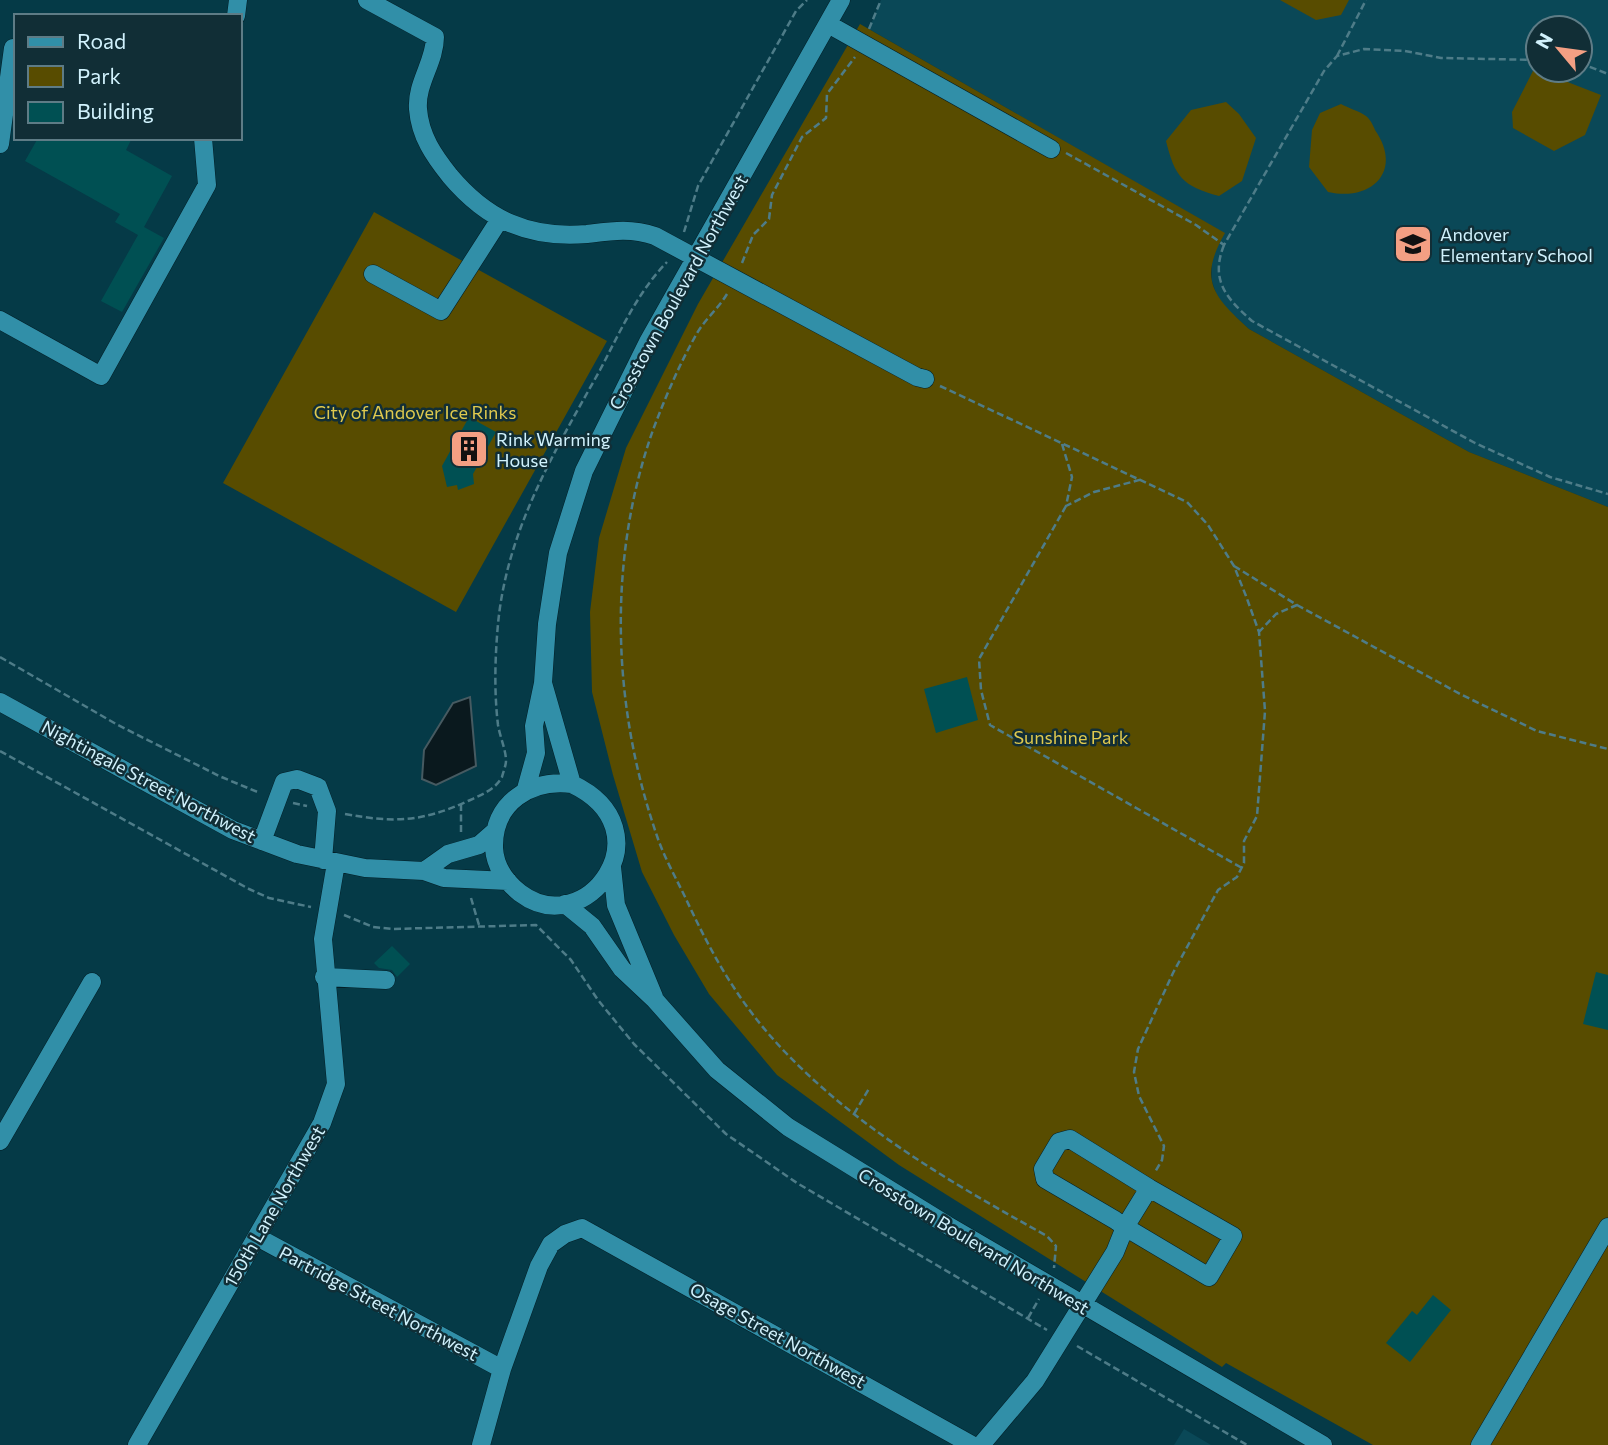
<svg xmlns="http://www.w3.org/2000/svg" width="1608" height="1445" font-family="Commissioner,sans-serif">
  <rect width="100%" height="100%" fill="#053a47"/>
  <path fill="#0a4857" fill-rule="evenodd" d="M881,0H1608V507L1469,452L1249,329L1219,302L1212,281V256L1224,233L869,29ZM1538,28H1580V70H1538Z
    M1184,1429L1211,1445H1212H1174Z"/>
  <path fill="#584c00" d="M1280,0H1349L1341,15L1316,20Z
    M860,24L1225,233C1198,280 1213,296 1249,329L1469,452L1608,507V1445H1373L1226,1363L1222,1367L899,1165L777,1075L709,994L674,935L642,872L613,775L592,692L590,612L599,538L626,448L698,304Z
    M1534,69L1601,95L1585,135L1554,151L1513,128L1512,112Z
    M1226,102L1239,114L1256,138L1242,181L1219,196C1182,186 1175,177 1166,141L1191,110Z
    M1341,104C1348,108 1359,111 1366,116C1370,119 1373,125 1375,130C1403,170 1373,202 1328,192L1309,167L1312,130L1320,113Z
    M374,212L607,341L456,612L223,483Z"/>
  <path fill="#0a191e" stroke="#465a61" stroke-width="2" d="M470,697L476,766L436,785L422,779L424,750L453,703Z"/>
  <path fill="#005053" d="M38,138H132L126,150L172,176L144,227L164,238L122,312L101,301L138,235L115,222L120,214L25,161Z
    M469,417L496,432L473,474L474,484L458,490L457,485L447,487L442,466Z
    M967,677L978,720L936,733L924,689Z
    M392,946L410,964L397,977L392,970L379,968L374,963Z
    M1596,972L1608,975V1030L1583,1024Z
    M1433,1295L1451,1310L1410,1362L1386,1343L1412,1311L1417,1315Z"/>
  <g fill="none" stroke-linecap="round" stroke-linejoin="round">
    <defs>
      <path id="minor" d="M367,0L435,37C435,62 416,83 418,109C420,136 434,156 450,176C487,220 529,239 587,234C612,231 631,228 655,236L917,377L925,379
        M236,16L238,0
        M828,24L1051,149
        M0,144L13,48
        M373,274L441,311L500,219
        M0,320L101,376L207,185L203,138
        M543,683L572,784C669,830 586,943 520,893C506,882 495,866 494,848C493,802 531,779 572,784
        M0,702L233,830L297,854L365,868L424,871L444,878L508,881
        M526,789L536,753L534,726L543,683L547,624L558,553L584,471L648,342L841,0
        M262,841L284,782L297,779L318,787L327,811L323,860
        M612,867L616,905L654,997
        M424,871L448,854L479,845L495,831
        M565,904L592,926L622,969L655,1000L717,1070L788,1127L947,1225L1323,1445
        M324,977L386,980
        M0,1141L92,982
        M257,1237L502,1369
        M137,1445L322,1123L336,1084L323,939L336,863
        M481,1445L502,1369L539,1266L551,1244L565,1234L582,1228L972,1445
        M981,1445L1035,1381L1115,1252L1125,1227L1149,1188L1070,1139L1059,1142L1043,1169L1045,1179L1115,1220L1125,1227L1209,1277L1233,1236L1149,1188
        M1480,1445L1608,1227"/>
    </defs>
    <use href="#minor" stroke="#031f27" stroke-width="19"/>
    <path stroke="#4e7c88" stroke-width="2.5" stroke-dasharray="7 3.5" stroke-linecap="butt" d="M869,29L881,0
      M1337,56L1366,0
      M1580,63L1608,74
      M1066,153L1196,225L1224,245L1324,71L1337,56L1364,49L1405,51L1441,58L1538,60
      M684,232L698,186L796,11L807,0
      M1224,245C1210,280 1226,298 1252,321L1475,443L1550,477L1608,494
      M742,263L753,235L769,219L772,195L802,137L826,118L827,94L855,57
      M727,294C718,309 704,320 696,335C679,365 665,398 653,430C607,560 612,706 657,836C664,857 676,878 686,899C713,957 740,1005 785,1052C860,1130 953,1184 1047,1236L1056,1246L1054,1268
      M940,386L1187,502L1208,525L1234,566L1246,596L1259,632L1265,711L1257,816L1244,841V863L1237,877L1218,890L1173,973L1138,1049L1134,1072L1139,1096L1164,1146L1162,1160L1155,1172
      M1062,444L1072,477L1066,506L1094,492L1143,479
      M1066,506L979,659L981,690L990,725L1242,868
      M1234,566L1297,605L1276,614L1259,632
      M1297,605L1462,695L1537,731L1608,749
      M0,657L116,724L219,776L260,793
      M0,751L249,889L269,898L311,907
      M293,803L307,806
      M345,814C394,823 422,822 468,801C481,795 495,790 502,777C503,773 506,765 506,761C506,750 500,737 498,725C494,692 495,657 498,624C507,529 555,451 600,370C620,332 637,293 667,262
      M461,832V804
      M471,898L479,925
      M344,915L373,927L392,929L536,925L571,960L598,1000L634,1044L726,1134L797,1183L1047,1330
      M854,1114L870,1087
      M1028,1318L1039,1299
      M1077,1346L1247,1445"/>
    <use href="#minor" stroke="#318fa8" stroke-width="18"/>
  </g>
  <defs>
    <symbol id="school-square" viewBox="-11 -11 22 22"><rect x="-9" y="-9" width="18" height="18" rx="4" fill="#f39f83" stroke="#112e36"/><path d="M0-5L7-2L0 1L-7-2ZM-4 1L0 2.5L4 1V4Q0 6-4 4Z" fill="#111"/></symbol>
    <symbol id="building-square" viewBox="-11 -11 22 22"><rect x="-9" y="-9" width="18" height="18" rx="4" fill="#f39f83" stroke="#112e36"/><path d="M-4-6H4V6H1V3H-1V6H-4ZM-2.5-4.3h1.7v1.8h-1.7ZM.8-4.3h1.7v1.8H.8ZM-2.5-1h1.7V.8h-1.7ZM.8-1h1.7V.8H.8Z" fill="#111"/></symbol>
  </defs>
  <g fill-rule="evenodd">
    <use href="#school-square" x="1391" y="222" width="44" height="44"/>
    <use href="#building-square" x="447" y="427" width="44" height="44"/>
  </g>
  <g text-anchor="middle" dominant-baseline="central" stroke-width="5" stroke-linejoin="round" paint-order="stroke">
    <g font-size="18" fill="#d1f2fd" stroke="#112e36" text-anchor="start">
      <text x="1440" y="234">Andover<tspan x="1440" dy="21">Elementary School</tspan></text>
      <text x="496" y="439">Rink Warming<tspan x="496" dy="21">House</tspan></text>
    </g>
    <g font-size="18" fill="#d1f2fd" stroke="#112e36">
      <text transform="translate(678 292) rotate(-61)">Crosstown Boulevard Northwest</text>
      <text transform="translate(149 781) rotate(28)">Nightingale Street Northwest</text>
      <text transform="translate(274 1206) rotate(-60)">150th Lane Northwest</text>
      <text transform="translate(974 1241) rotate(31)">Crosstown Boulevard Northwest</text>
      <text transform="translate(379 1303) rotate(28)">Partridge Street Northwest</text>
      <text transform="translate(778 1335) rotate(29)">Osage Street Northwest</text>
    </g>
    <g font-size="18" fill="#dfc94e" stroke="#112e36">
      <text x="415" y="412">City of Andover Ice Rinks</text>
      <text x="1071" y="737">Sunshine Park</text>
    </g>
  </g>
  <rect x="14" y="14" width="228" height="126" fill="#112e36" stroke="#5e7c86" stroke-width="2"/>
  <rect x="28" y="37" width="35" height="10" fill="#318fa8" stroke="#5e7c86" stroke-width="2"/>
  <text x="77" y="49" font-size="21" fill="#d1f2fd">Road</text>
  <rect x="28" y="66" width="35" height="21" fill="#584c00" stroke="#5e7c86" stroke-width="2"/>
  <text x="77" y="84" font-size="21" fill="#d1f2fd">Park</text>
  <rect x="28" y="102" width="35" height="21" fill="#005053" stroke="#5e7c86" stroke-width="2"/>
  <text x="77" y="119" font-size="21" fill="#d1f2fd">Building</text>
  <g transform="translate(1559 49) rotate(299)"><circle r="33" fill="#112e36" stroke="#5e7c86" stroke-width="2"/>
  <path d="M0-5L12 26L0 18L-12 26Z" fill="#f39f83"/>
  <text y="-10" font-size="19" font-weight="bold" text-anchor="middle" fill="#d1f2fd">N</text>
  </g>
</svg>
